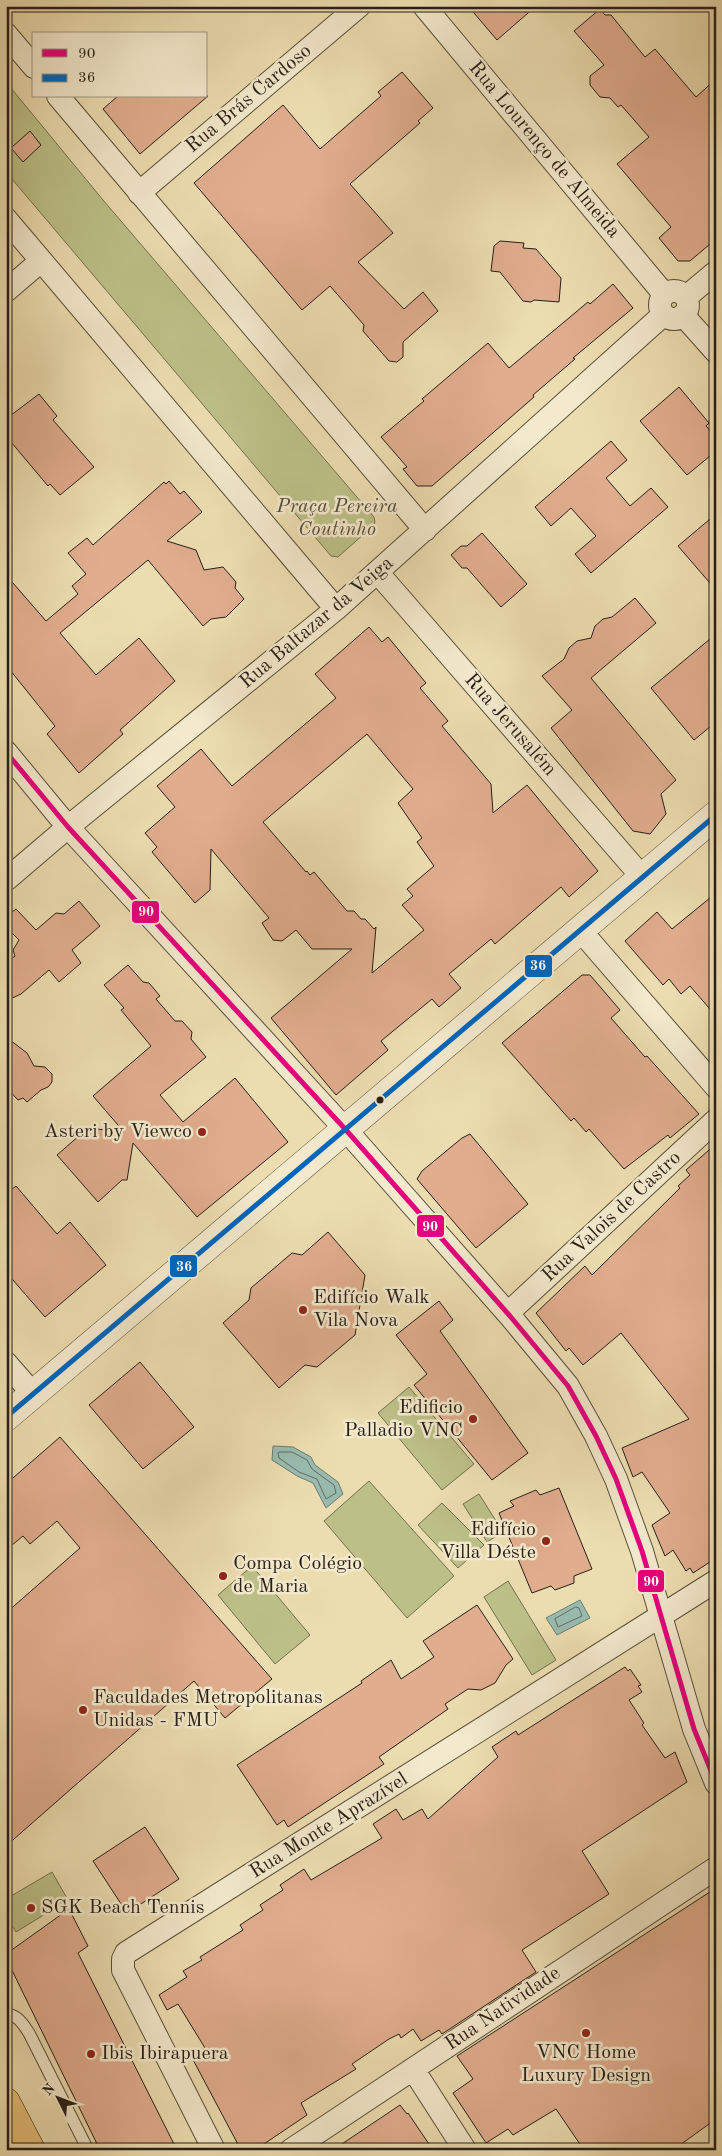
<svg xmlns="http://www.w3.org/2000/svg" width="722" height="2156" font-family="'Old Standard TT',serif">
  <rect width="100%" height="100%" fill="#ecddb0"/>
  <filter id="stains"><feTurbulence type="fractalNoise" baseFrequency=".004" numOctaves="4"/><feColorMatrix values="0 0 0 0 .2 0 0 0 0 .09 0 0 0 0 .02 0 0 0 .5 -.17"/></filter>
  <radialGradient id="worn" r=".72"><stop offset=".6" stop-color="#630" stop-opacity="0"/><stop offset="1" stop-color="#630" stop-opacity=".3"/></radialGradient>
  <path fill="#bcc088" stroke="#72704f" d="M6,82L103,200L374,517L375,522L373,526L338,557L331,556L6,172Z
    M409,1387L474,1464L442,1490L378,1413Z
    M369,1481L454,1576L407,1618L324,1521Z
    M479,1494L503,1532L487,1542L463,1504Z
    M442,1503L484,1545L458,1568L418,1525Z
    M252,1566L310,1635L275,1664L218,1595Z
    M508,1581L556,1660L532,1675L484,1597Z
    M52,1872L68,1900L16,1932L6,1916V1899Z"/>
  <path fill="#99bbaf" stroke="#6b7d72" d="M273,1446L293,1447L311,1457L315,1465L338,1482L343,1494L326,1508L313,1483L297,1476L272,1460Z
    M580,1600L590,1618L557,1635L546,1618Z"/>
  <g fill="none" stroke-linecap="round" stroke-linejoin="round">
    <path stroke="#606d62" stroke-width="1" d="M280,1452H292L307,1460L312,1469L334,1485L336,1493L326,1499L317,1479L299,1472L279,1458L278,1453Z
      M576,1607L579,1608L582,1616L558,1627L555,1619Z"/>
  </g>
  <path fill="#e0ad8e" stroke="#271f16" fill-rule="evenodd" d="M468,6H536L497,40Z
    M600,9L605,15H611L645,57L655,49L696,97L716,79V239L690,261H678L659,238L671,227L617,164L649,137L621,105L618,107L610,98L600,97L590,85V76L604,65L574,31Z
    M402,72L433,108L418,121L420,123L350,184L393,233L358,262L404,309L423,292L438,311L403,342V357L397,362L389,361L363,331L364,325L330,286L302,310L194,183L283,105L320,149L381,96L378,92Z
    M118,96H208L140,154L103,109Z
    M30,131L41,145L23,162L11,148Z
    M500,241L524,243L523,248L536,249L561,278L559,302L534,300L531,302L523,301L500,272L491,271L494,246Z
    M613,284L633,308L573,358L575,359L533,395L534,397L432,486H417L403,469L407,467L381,437L424,401L422,399L488,343L509,368L588,302L590,304Z
    M679,387L709,423L706,426L716,437V451L687,475L640,421Z
    M39,394L57,416L53,420L94,467L60,495L50,484L48,486L6,436V419Z
    M611,441L627,460L606,478L630,506L651,488L668,507L591,573L575,554L596,536L571,508L551,526L535,507Z
    M169,481L180,494L184,491L202,512L167,541L196,550L204,570L223,567L236,582L235,588L244,599L226,617L211,619L203,626L148,560L60,633L96,675L139,638L175,681L120,730L123,734L79,773L47,734L55,726L6,665V575L46,621L78,594L72,586L86,574L68,553L87,538L93,545L164,482L166,484Z
    M716,514V590L678,546Z
    M482,533L527,584L501,607L467,568H462L451,555L461,546H467Z
    M635,598L656,623L591,678L676,780L661,794L666,814L650,834L633,831L551,728L572,710L542,676L564,659L569,648L577,641L591,638L595,626L603,619L612,617Z
    M369,627L382,642L388,637L426,683L420,688L448,721L442,726L491,784L493,813L527,785L598,871L569,897L561,887L495,944L491,939L449,974L461,988L439,1007L432,999L381,1041L388,1050L336,1095L271,1018L352,949H312L296,930L282,941L273,940L262,923L269,918L211,849L210,890L195,903L152,852L157,847L145,833L175,807L157,786L201,749L232,786L336,698L315,674ZM367,734L413,789L398,803L422,838L417,842L434,866L407,889L413,896L402,905L424,930L372,973L376,927L374,929L365,919H361L354,911H347L314,872L310,875L307,871L306,872L263,822Z
    M716,634V722L694,740L651,688Z
    M716,893V1016L690,986L681,994L669,979L663,985L625,941L657,912L672,929Z
    M79,901L100,926L72,950L81,963L59,982L49,970L21,994L6,1001V963L15,956L13,950L19,940L6,927V917L16,909L36,930L56,913L64,914Z
    M128,965L143,982L149,983L160,996L156,999L175,1021H182L192,1032L191,1039L206,1057L160,1095L183,1122L235,1078L288,1142L197,1217L133,1143L127,1180H122L98,1202L57,1155L88,1128L124,1132L93,1096L151,1046L121,1010L124,1008L104,985Z
    M582,975H590L620,1010L611,1018L645,1057L647,1056L699,1114L670,1138L668,1135L624,1169L589,1129L586,1132L574,1118L571,1121L502,1043Z
    M6,1037L27,1053L34,1066L45,1067L52,1074V1082L48,1087L41,1090L27,1102L23,1098L18,1100L6,1087Z
    M470,1134L528,1204L476,1248L417,1179L422,1171L462,1138Z
    M716,1144V1558L693,1573L690,1568L686,1571L673,1550L665,1556L652,1525L670,1513L642,1472L633,1477L622,1448L689,1419L621,1333L583,1365L569,1348L566,1351L536,1313L585,1266L592,1275L680,1188L678,1186L690,1175L686,1170Z
    M16,1186L57,1234L70,1222L106,1265L45,1317L6,1272V1194Z
    M328,1232L365,1275L355,1335L317,1367L305,1365L279,1388L223,1323L249,1300L251,1288L292,1253L302,1255Z
    M439,1301L453,1320L440,1331L528,1453L492,1480L414,1385L427,1374L396,1335Z
    M140,1362L194,1427L143,1469L89,1405Z
    M60,1437L272,1679L225,1718L194,1681L6,1846V1613L80,1548L57,1521L30,1544L23,1536L6,1550V1484Z
    M559,1488L592,1569L574,1576V1583L555,1590L551,1586L532,1593L499,1513L514,1506L510,1501L536,1490L540,1495Z
    M477,1605L513,1659L506,1665L495,1683L481,1690L468,1689L445,1704L448,1709L379,1757L384,1764L288,1827L284,1820L277,1825L237,1765L362,1683L361,1681L391,1660L401,1679L434,1657L423,1641Z
    M625,1667L628,1671L630,1669L641,1685L638,1686L642,1692L629,1700L644,1723L642,1725L665,1758L675,1752L687,1782L582,1851L609,1894L522,1950L536,1972L442,2034L439,2030L421,2041L413,2029L401,2038L399,2034L389,2039L352,2064L356,2069L301,2103L307,2115L255,2150H241L191,2056L205,2048L178,2004L167,2010L159,1995L187,1977L183,1971L202,1960L200,1957L243,1930L240,1925L263,1910L260,1905L283,1890L280,1885L304,1869L311,1880L382,1838L373,1824L396,1809L403,1820L422,1809L428,1819L498,1757L492,1747L516,1731L518,1735Z
    M145,1827L179,1879L127,1913L93,1861Z
    M716,1888V2119L673,2150H584L556,2109L513,2135L508,2129L486,2143L453,2093L473,2079L457,2056Z
    M69,1909L88,1946L78,1953L177,2150H100L6,1958V1954Z
    M400,2105L407,2114L408,2113L433,2150H333Z"/>
  <g fill="none" stroke-linecap="round" stroke-linejoin="round">
    <defs>
      <path id="service" d="M6,2014C18,2015 23,2024 29,2033L88,2150"/>
      <path id="minor" d="M424,6L664,294
        M6,34L34,67
        M58,96L425,530
        M139,193L359,6
        M6,219L336,609
        M660 305a14 14 0 1 1 28 0a14 14 0 1 1-28 0Z
        M6,291L41,261
        M686,297L716,272
        M683,315L716,352
        M378,573L643,878
        M6,752L68,827L346,1130L510,1316L568,1386L596,1436L616,1479L642,1551L694,1729L716,1783
        M6,880L68,827L336,609L663,315
        M580,930L716,1087
        M508,1313L716,1120
        M6,1363L33,1394
        M413,2069L465,2150
        M214,2150L123,1970V1959L126,1953L716,1581
        M291,2150L716,1868"/>
      <path id="tertiary" d="M6,1417L716,815"/>
      <path id="primary" d="M6,2102L31,2150"/>
    </defs>
    <use href="#service" stroke="#584e3c" stroke-width="13"/>
    <use href="#minor" stroke="#584e3c" stroke-width="24"/>
    <use href="#tertiary" stroke="#584e3c" stroke-width="29"/>
    <use href="#primary" stroke="#271f16" stroke-width="29"/>
    <use href="#service" stroke="#f3e9cc" stroke-width="11"/>
    <use href="#minor" stroke="#f3e9cc" stroke-width="22"/>
    <use href="#tertiary" stroke="#f3e9cc" stroke-width="28"/>
    <use href="#primary" stroke="#e6be78" stroke-width="28"/>
    <defs>
      <path id="bus-1" d="M6,752L68,827L346,1130L510,1316L568,1386L596,1436L616,1479L642,1551L694,1729L716,1783"/>
      <path id="bus-2" d="M6,1417L716,815"/>
    </defs>
    <use href="#bus-1" stroke="#f3e9cc" stroke-width="9"/>
    <use href="#bus-2" stroke="#f3e9cc" stroke-width="9"/>
    <use href="#bus-1" stroke="#e5007d" stroke-width="5"/>
    <use href="#bus-2" stroke="#0065bd" stroke-width="5"/>
  </g>
  <circle fill="#271f16" stroke="#f3e9cc" stroke-width="2" cx="380" cy="1100" r="4.5"/>
  <g fill="#8f2418" stroke="#f3e9cc" stroke-width="2">
    <circle cx="202" cy="1132" r="5"/>
    <circle cx="303" cy="1310" r="5"/>
    <circle cx="473" cy="1419" r="5"/>
    <circle cx="546" cy="1541" r="5"/>
    <circle cx="223" cy="1576" r="5"/>
    <circle cx="83" cy="1710" r="5"/>
    <circle cx="31" cy="1908" r="5"/>
    <circle cx="586" cy="2033" r="5"/>
    <circle cx="91" cy="2054" r="5"/>
  </g>
  <g text-anchor="middle" dominant-baseline="central" stroke-width="5" stroke-linejoin="round" paint-order="stroke">
    <g font-size="20" fill="#271f16" stroke="#f3e9cc">
      <text transform="translate(249 99) rotate(-40)">Rua Brás Cardoso</text>
      <text transform="translate(544 150) rotate(50)">Rua Lourenço de Almeida</text>
      <text transform="translate(317 623) rotate(-40)">Rua Baltazar da Veiga</text>
      <text transform="translate(510 725) rotate(49)">Rua Jerusalém</text>
      <text transform="translate(612 1217) rotate(-43)">Rua Valois de Castro</text>
      <text transform="translate(329 1826) rotate(-32)">Rua Monte Aprazível</text>
      <text transform="translate(503 2009) rotate(-34)">Rua Natividade</text>
    </g>
    <g font-size="20" font-style="italic" fill="#544f38" stroke="#f3e9cc">
      <text x="337" y="507">Praça Pereira<tspan x="337" dy="23">Coutinho</tspan></text>
    </g>
    <g font-size="20" fill="#271f16" stroke="#f3e9cc" text-anchor="start">
      <text x="192" y="1132" text-anchor="end">Asteri by Viewco</text>
      <text x="313" y="1298">Edifício Walk<tspan x="313" dy="23">Vila Nova</tspan></text>
      <text x="463" y="1408" text-anchor="end">Edificio<tspan x="463" dy="23">Palladio VNC</tspan></text>
      <text x="536" y="1530" text-anchor="end">Edifício<tspan x="536" dy="23">Villa Déste</tspan></text>
      <text x="233" y="1564">Compa Colégio<tspan x="233" dy="23">de Maria</tspan></text>
      <text x="93" y="1698">Faculdades Metropolitanas<tspan x="93" dy="23">Unidas - FMU</tspan></text>
      <text x="41" y="1908">SGK Beach Tennis</text>
      <text x="586" y="2053" text-anchor="middle">VNC Home<tspan x="586" dy="23">Luxury Design</tspan></text>
      <text x="101" y="2054">Ibis Ibirapuera</text>
    </g>
  </g>
  <g stroke="#f3e9cc" stroke-width="2">
    <rect x="131" y="900" width="29" height="24" rx="5" fill="#e5007d"/>
    <rect x="524" y="954" width="29" height="24" rx="5" fill="#0065bd"/>
    <rect x="416" y="1214" width="29" height="24" rx="5" fill="#e5007d"/>
    <rect x="169" y="1254" width="29" height="24" rx="5" fill="#0065bd"/>
    <rect x="637" y="1569" width="28" height="24" rx="5" fill="#e5007d"/>
  </g>
  <g font-size="14" text-anchor="middle" font-weight="bold" fill="#fff">
    <text x="146" y="916">90</text>
    <text x="538" y="970">36</text>
    <text x="430" y="1231">90</text>
    <text x="184" y="1271">36</text>
    <text x="651" y="1586">90</text>
  </g>
  <rect width="722" height="2156" fill="none" stroke="#ecddb0" stroke-width="25"/>
  <rect x="8" y="8" width="707" height="2141" fill="none" stroke="#271f16" stroke-width="2.5"/>
  <rect x="12" y="12" width="697" height="2131" fill="none" stroke="#271f16"/>
  <rect x="32" y="32" width="175" height="65" fill="#f3e9cc" stroke="#a19883"/>
  <rect x="42" y="49" width="25" height="8" fill="#e5007d" stroke="#a19883"/>
  <text x="78" y="58" font-size="15" fill="#271f16">90</text>
  <rect x="42" y="74" width="25" height="8" fill="#0065bd" stroke="#a19883"/>
  <text x="78" y="82" font-size="15" fill="#271f16">36</text>
  <g transform="translate(58 2098) rotate(312)" stroke="#f3e9cc" stroke-width="4" paint-order="stroke">
  <path d="M0-4L9 19L0 12L-9 19Z" fill="#271f16"/>
  <text y="-8" font-size="14" font-weight="bold" text-anchor="middle" fill="#271f16">N</text>
  </g>
  <rect width="100%" height="100%" filter="url(#stains)"/>
  <rect width="100%" height="100%" fill="url(#worn)"/>
</svg>
